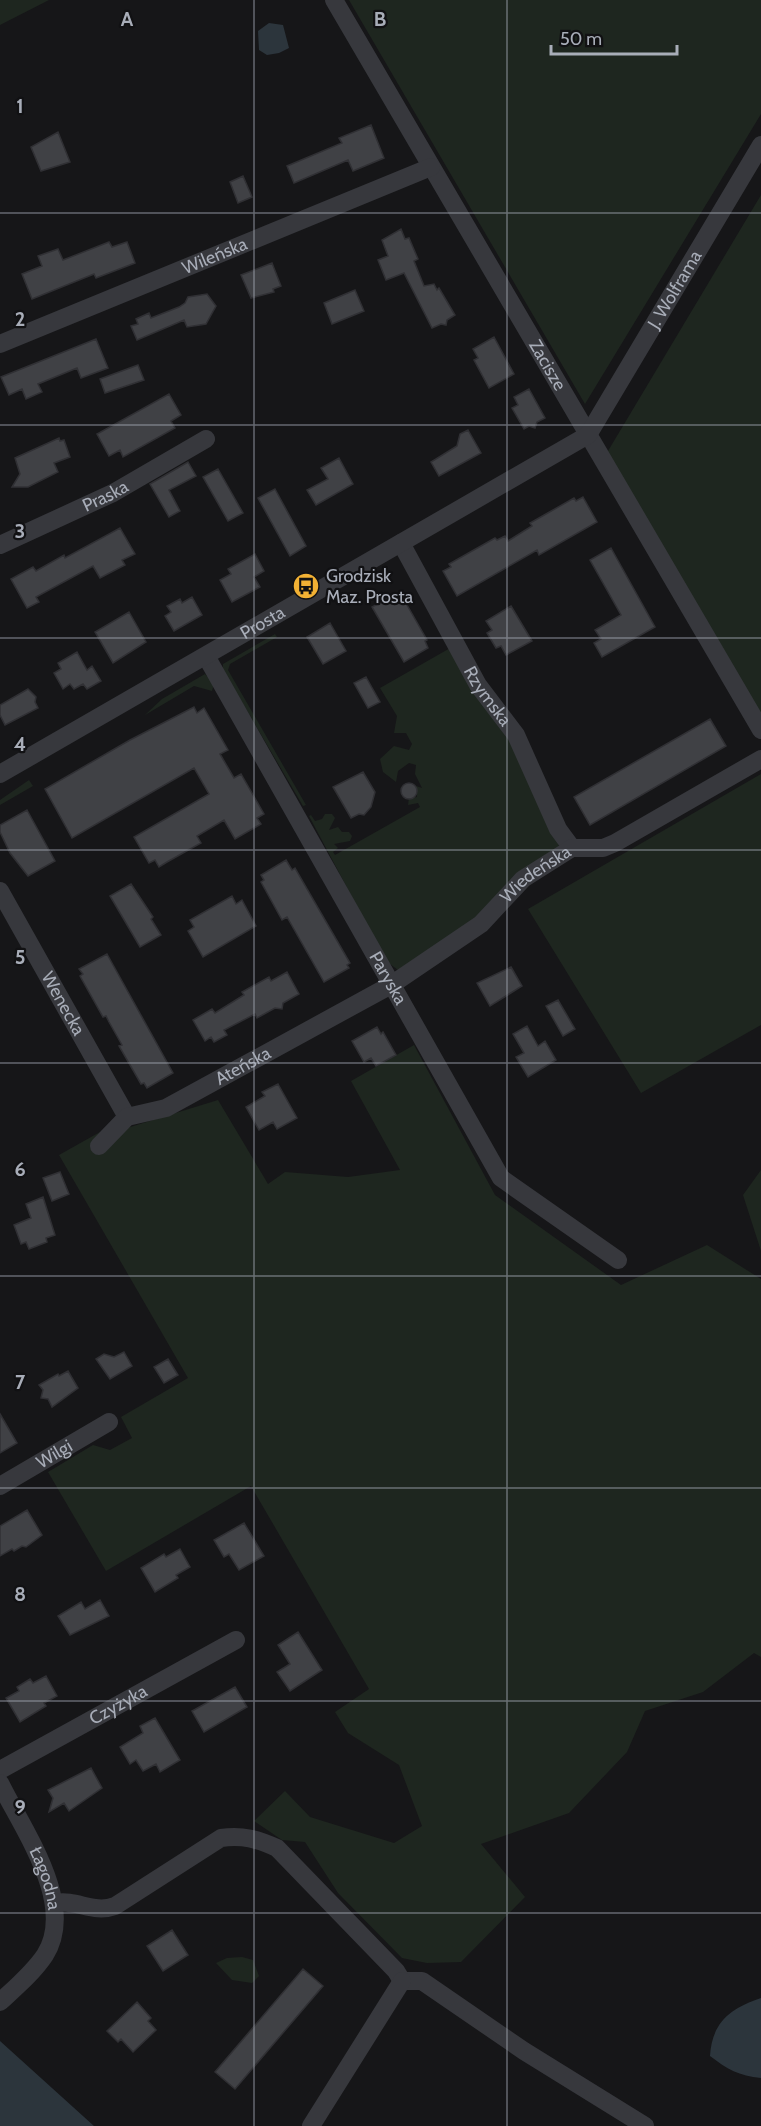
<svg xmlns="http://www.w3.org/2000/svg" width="761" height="2126" font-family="Cabin,sans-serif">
  <rect width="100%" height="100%" fill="#161618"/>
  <path fill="#1e261f" d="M0,0H49L0,25Z
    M349,0H761V114L585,404Z
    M761,195V718L605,456Z
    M275,634L277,637L230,664L228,670L306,805L303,806L223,670V664Z
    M452,647L503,723L559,845L558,850L495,906L398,970L386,961L309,816L311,815L315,821L322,819L325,814H332L335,818L329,830L338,827L342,832H349L352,836L350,841L334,844L338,848L333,852L335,855L420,807L418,803L408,805L409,798L417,797L416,786L422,788L415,774L416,765L409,763L398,771L396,782L383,772L380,759L394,746L409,750L412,744L406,733H394L397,716L380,688Z
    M205,674L214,684L212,691L194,686L145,715L162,699Z
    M761,774V1025L641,1093L528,909Z
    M29,780L33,786L0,805V800Z
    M414,1045L495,1195L621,1285L707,1245L761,1279V1657L754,1653L703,1692L645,1711L627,1752L569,1813L481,1844L525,1897L461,1962L427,1963L402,1958L338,1893L305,1842L282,1840L254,1821L285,1791L310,1817L394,1843L422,1826L399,1765L348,1733L335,1712L369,1689L251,1486L106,1571L48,1472L93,1445L110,1450L132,1438L121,1417L188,1378L59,1155L100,1132L127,1128L218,1100L268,1184L285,1172L348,1177L400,1170L351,1081Z
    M761,1170V1251L743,1195Z
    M242,1957L253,1960L259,1976L252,1983L232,1980L216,1963L227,1958Z"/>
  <path fill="#2c353c" d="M269,23L283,25L289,48L279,53L267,55L259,50L258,31Z
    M761,1998V2078C739,2076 727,2069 710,2056C712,2022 731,2008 761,1998Z
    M0,2041L94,2126H0Z"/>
  <path fill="#404145" stroke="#303034" stroke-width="1.5" d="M371,125L384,158L353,171L348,160L294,183L287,166L342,143L339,138Z
    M58,132L70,162L41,171L31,147Z
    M243,176L252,197L238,203L230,182Z
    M401,229L405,239L409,238L418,259L414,261L424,286L434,284L437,290L439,288L455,315L447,320L446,325L441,324L432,328L404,273L386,280L378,260L388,256L382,240Z
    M109,242L112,247L127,242L135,263L96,278L94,274L32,299L22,274L42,266L38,256L58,249L63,260Z
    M272,263L281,286L273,289L274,292L251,298L241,275Z
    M355,290L364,311L332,324L324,303Z
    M207,294L216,306L206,324L187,327L184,320L137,340L131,326L138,324L136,319L149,313L151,318L179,307L185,303L188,297Z
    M494,337L514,374L489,388L474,360L478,358L473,349Z
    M96,339L108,368L81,378L77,368L38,384L42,392L26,399L22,389L9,395L1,377Z
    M138,365L144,380L105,393L100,379Z
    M529,389L545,418L537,422L535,428L529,426L524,429L512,408L518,405L514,397Z
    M169,394L181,415L171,421L175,428L123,457L120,450L109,456L97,434Z
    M468,430L481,453L439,476L431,462L457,446L460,434Z
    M59,438L60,441L64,440L70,457L54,463L58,472L28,487H12L20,474L15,458Z
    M339,458L353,484L316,505L307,490L328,479L321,468Z
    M188,462L196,476L169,490L180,511L169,517L150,484Z
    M218,469L243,513L228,521L203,477Z
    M275,489L306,546L290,556L258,498Z
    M583,497L597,522L539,555L537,550L457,596L443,571L451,567L449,564L495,538L497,540L505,536L508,541L532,526L530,523L546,514L574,498L576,501Z
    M120,528L135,554L122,560L125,565L100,578L93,566L36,597L39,602L27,608L11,579L33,567L36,571L64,555L65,558Z
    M611,548L655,627L602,657L594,643L601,639L595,630L621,615L590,560Z
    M255,554L264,571L254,577L260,587L232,602L220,580L231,574L228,569Z
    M397,593L400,600L403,598L427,640L425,641L428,648L404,662L372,607Z
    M192,597L202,615L174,631L165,616L171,612L167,606L180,599L182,603Z
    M511,606L532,641L506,655L501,646L496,648L487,633L492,630L486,621Z
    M129,612L146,642L113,663L95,632Z
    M330,623L346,651L323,664L307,637Z
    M77,652L87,670L92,666L101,681L87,689L83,684L74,689L70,684L63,689L54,673L61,669L58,663Z
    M366,677L380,702L368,708L354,683Z
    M28,689L36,697L35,702L38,708L5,725L0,715V705Z
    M194,707L197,713L204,708L228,750L220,754L234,778L241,774L264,814L257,818L261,824L235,839L224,820L197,836L201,843L167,862L159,867L155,860L149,863L134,837L209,794L194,768L72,838L45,789L130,740Z
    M710,719L726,746L590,825L574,797Z
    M363,772L375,792L371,807L364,815L359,814L351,818L333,787Z
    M401 791a8 8 0 1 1 16 0a8 8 0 1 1-16 0Z
    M27,810L55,861L28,876L10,853L0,832V825Z
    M286,860L292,870L295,868L350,963L347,965L349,968L324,982L287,917L282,920L261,882L264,880L261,875Z
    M131,884L153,917L151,919L161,935L140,947L110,896Z
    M232,896L236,904L242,900L256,926L203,957L188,931L194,927L190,920Z
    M107,954L173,1073L147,1088L144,1083L141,1084L119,1046L122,1045L109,1022L106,1016L103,1017L80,976L83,974L79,969Z
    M511,967L522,986L490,1006L477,983Z
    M287,972L299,994L283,1003L282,1009L275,1008L257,1018L255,1014L224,1030L227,1035L214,1042L211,1037L205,1041L193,1020L212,1009L215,1013L244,995L242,992L269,977L271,981Z
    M558,1000L575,1029L563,1036L546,1006Z
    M527,1026L538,1046L545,1041L556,1060L528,1077L516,1057L524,1053L513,1034Z
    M377,1027L381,1034L383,1032L396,1055L376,1066L371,1058L364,1062L352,1041Z
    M278,1084L297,1118L277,1129L273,1122L259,1130L246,1107L265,1096L262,1092Z
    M60,1172L69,1194L52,1201L43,1178Z
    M43,1197L55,1235L46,1238L47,1242L29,1249L26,1242L21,1244L14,1225L31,1218L26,1204Z
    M124,1352L132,1366L110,1379L96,1359L104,1354L114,1357Z
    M168,1359L178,1375L164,1383L154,1367Z
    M68,1371L78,1388L52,1407L48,1399L41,1398L43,1390L39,1385L58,1374L59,1376Z
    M0,1414L17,1443L0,1453Z
    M27,1510L42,1535L26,1547L22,1546L14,1551L12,1549L0,1556V1526Z
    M244,1523L264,1556L239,1570L229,1554L224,1557L214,1540Z
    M180,1549L190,1567L176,1575L178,1578L155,1592L141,1568L164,1554L166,1557Z
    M100,1600L109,1616L70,1635L58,1616L81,1602L85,1609Z
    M298,1632L322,1670L290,1691L277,1672L290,1664L278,1645Z
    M46,1676L57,1696L44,1703L46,1706L20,1722L6,1698L19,1691L17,1687L30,1679L33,1683Z
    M235,1687L247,1707L204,1732L192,1711Z
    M155,1718L180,1760L160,1772L156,1764L143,1771L136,1760L130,1764L120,1747L143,1733L140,1726Z
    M91,1768L102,1788L69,1811L64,1803L49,1812L53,1798L48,1790Z
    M172,1930L188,1955L163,1971L147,1946Z
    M303,1969L323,1986L235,2089L215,2072Z
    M137,2002L151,2018L148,2021L156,2030L133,2052L121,2039L118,2042L107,2031Z"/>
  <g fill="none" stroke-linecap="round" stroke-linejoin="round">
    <g stroke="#37383d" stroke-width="18">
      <path id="s1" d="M334,0L761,730"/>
      <path id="s2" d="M0,344L431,167"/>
      <path id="s3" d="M401,543L478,685L516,735L558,829L572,848"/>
      <path id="s4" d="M0,545L113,493L206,439"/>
      <path id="s5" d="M206,656L501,1178L618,1260"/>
      <path id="s6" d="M0,774L588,435L761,145"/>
      <path id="s7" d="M0,891L127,1117"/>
      <path id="s8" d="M99,1146L127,1117L166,1108L391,985L481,924L523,879L572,848H603L615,843L761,759"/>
      <path id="s9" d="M0,1486L109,1422"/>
      <path id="s10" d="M0,1770L236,1640"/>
      <path id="s11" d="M0,1783C23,1830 77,1904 45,1955C33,1973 15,1988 0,2002"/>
      <path d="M55,1903C77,1899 93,1914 115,1906L221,1838C243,1835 257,1839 277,1848L396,1971L402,1981"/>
      <path d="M402,1981H422L524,2051L645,2126"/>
      <path d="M311,2126L402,1981"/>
    </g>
  </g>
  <path fill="none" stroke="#a8adb8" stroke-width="1.5" stroke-opacity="0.55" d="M254,0V2126M507,0V2126M0,213H761M0,425H761M0,638H761M0,850H761M0,1063H761M0,1276H761M0,1488H761M0,1701H761M0,1913H761"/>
  <defs>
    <symbol id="bus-disc" viewBox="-11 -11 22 22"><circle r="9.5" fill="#f2b134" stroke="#111113"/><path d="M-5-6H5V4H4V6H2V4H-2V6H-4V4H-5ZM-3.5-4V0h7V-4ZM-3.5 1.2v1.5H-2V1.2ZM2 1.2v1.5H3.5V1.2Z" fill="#111"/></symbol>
  </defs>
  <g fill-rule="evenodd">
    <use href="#bus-disc" x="291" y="571" width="30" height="30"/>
  </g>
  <g text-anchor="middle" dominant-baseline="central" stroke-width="4.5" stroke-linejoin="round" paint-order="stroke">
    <g font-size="18" fill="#a8adb8" stroke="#111113">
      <text stroke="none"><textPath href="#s2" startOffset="232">Wileńska</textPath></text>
      <text stroke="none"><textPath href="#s6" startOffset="848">J. Wolframa</textPath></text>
      <text stroke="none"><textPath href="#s1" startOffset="423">Zacisze</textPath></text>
      <text stroke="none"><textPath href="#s4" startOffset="116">Praska</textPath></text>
      <text stroke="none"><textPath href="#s6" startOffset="303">Prosta</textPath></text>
      <text stroke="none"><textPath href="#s3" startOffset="176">Rzymska</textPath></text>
      <text stroke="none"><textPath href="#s8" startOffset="520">Wiedeńska</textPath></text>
      <text stroke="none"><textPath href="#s5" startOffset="370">Paryska</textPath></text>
      <text stroke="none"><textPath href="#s7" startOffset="129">Wenecka</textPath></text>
      <text stroke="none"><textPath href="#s8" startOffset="168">Ateńska</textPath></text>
      <text stroke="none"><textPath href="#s9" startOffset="63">Wilgi</textPath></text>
      <text stroke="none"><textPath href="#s10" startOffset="135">Czyżyka</textPath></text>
      <text stroke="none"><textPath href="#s11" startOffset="106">Łagodna</textPath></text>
    </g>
    <g font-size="18" fill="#a8adb8" stroke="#111113" text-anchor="start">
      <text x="326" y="576">Grodzisk<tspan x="326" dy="21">Maz. Prosta</tspan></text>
    </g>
  </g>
  <g font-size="20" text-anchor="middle" font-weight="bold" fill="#a8adb8" stroke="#111113" stroke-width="4.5" stroke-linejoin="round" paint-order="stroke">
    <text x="127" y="26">A</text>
    <text x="380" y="26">B</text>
    <text x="20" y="113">1</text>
    <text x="20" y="326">2</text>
    <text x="20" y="538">3</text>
    <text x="20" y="751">4</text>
    <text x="20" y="964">5</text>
    <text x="20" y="1176">6</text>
    <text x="20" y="1389">7</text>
    <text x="20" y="1601">8</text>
    <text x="20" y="1814">9</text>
  </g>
  <path d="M551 45v9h126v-9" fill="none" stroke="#a8adb8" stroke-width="3"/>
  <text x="560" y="45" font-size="18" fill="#a8adb8" stroke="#111113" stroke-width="4.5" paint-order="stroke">50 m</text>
</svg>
